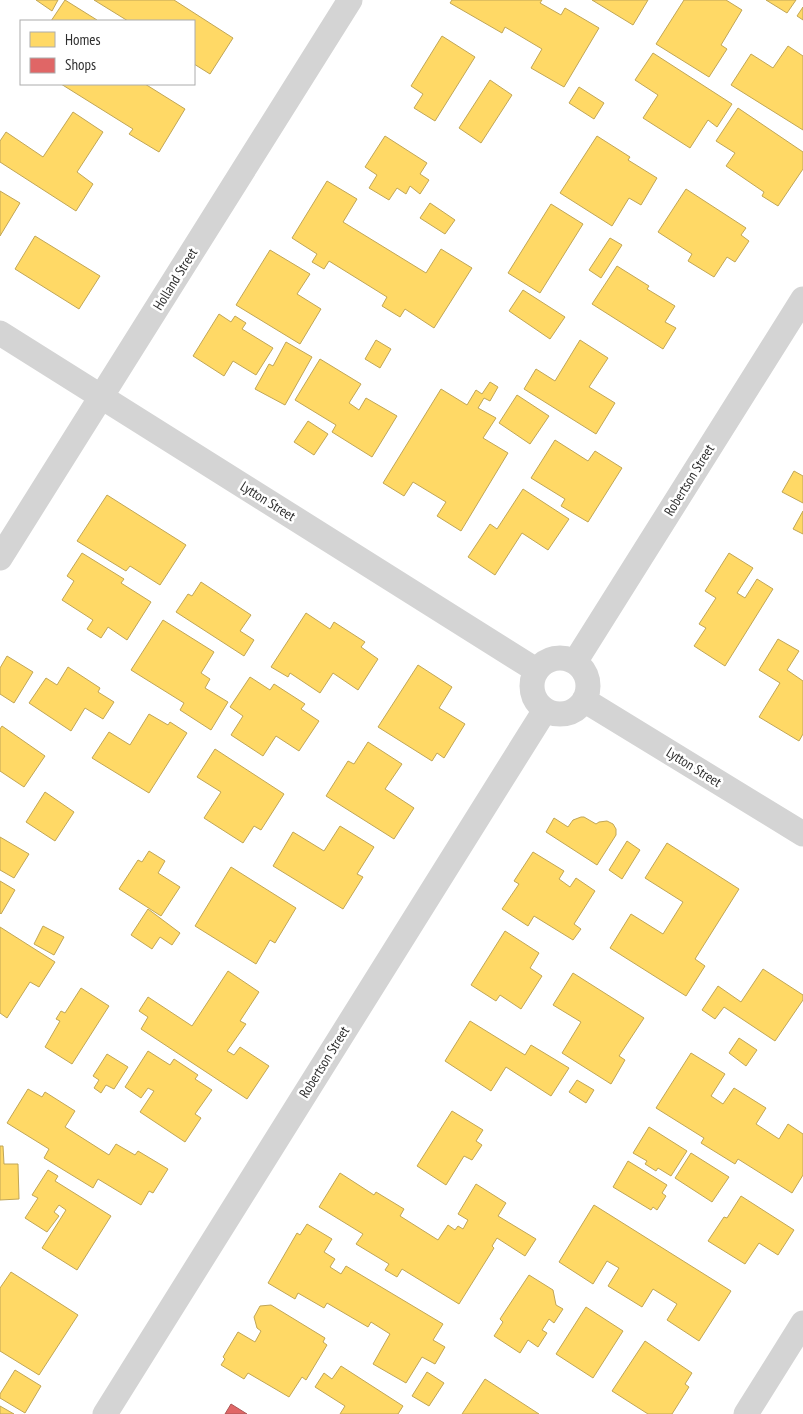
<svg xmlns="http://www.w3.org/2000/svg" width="803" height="1414" font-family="'PT Sans Narrow',sans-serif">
  <rect width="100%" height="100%" fill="#fff"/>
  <path fill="#ffd966" stroke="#c1a656" d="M36,0H58L52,11Z
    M65,0L97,20L96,21H51Z
    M94,0H174L233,38L210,74L194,64V21H128Z
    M452,0H542L540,3L561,15L565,8L599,28L564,87L531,68L542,49L505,27L502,33L450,3Z
    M592,0H648L633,25Z
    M684,0H726L742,10L721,45L727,49L709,77L656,44Z
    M766,0H796L787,13Z
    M803,7V20L797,16Z
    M442,36L475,57L435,121L414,108L423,94L411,86Z
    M788,46L803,56V130L731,85L751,54L773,68Z
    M653,53L732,104L717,127L708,120L690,148L643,118L658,95L635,80Z
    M490,80L512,95L481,143L459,128Z
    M61,84H145L185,109L159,152L129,134L133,129Z
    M579,87L604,103L594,119L569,103Z
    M738,108L803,152V169L778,206L762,196L764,192L726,166L735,153L716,141Z
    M73,112L103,132L77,172L93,184L76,211L0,162V141L6,132L43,157Z
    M385,136L427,163L420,174L429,180L420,194L410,186L406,194L397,188L389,200L369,188L377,175L365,167Z
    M597,136L630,157L628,160L657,178L641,205L629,198L612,226L560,193Z
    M327,181L357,199L343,222L426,273L441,249L472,268L434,328L405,309L400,317L382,306L387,297L329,261L324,269L312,262L317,254L292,238Z
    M686,189L746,228L741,235L749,241L735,262L727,257L714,277L688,261L692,254L658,232Z
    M0,191L20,203L0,236Z
    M430,203L455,220L445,234L420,218Z
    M551,204L583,224L540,293L508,273Z
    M35,236L100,276L79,309L15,269Z
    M610,238L622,245L601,278L589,270Z
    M270,250L310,274L297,294L321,309L300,344L236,305Z
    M617,266L649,286L647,289L675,306L665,322L676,328L663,349L592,304Z
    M523,290L565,317L550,339L509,311Z
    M219,314L231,322L235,316L246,323L242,329L273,348L256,375L233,361L224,376L193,356Z
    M376,340L391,349L380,368L365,359Z
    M580,340L608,358L589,387L615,403L596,434L524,389L536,369L555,381Z
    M286,342L312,357L285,405L255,389L269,364L273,366Z
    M320,359L361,384L349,403L359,410L366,398L397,416L372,457L332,432L336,425L295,400Z
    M490,382L498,387L490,401L484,398L478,408L496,418L483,438L508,453L461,531L437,516L446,502L413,482L404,496L383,483L441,389L467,405L476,390L482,394Z
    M517,395L549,416L530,444L499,423Z
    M308,421L328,434L314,455L294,442Z
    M555,440L588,461L595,451L622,468L588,522L561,506L565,499L531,478Z
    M794,471L803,476V503L782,492Z
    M523,489L569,519L548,550L522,533L495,575L468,557L490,524L497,529Z
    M107,495L186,545L160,585L130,566L126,571L77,541Z
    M803,511V534L793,529Z
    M82,553L124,579L121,583L151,602L127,640L108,627L101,638L87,629L93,620L62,600L74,581L67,576Z
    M729,553L753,568L737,593L745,598L757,579L773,589L725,666L694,646L706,628L699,624L716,598L705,591Z
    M201,582L251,615L240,631L254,640L244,656L176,612L188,594L192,596Z
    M306,613L330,629L334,622L365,642L361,647L378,659L358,690L333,673L320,693L290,673L288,677L271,667Z
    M163,620L214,652L201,673L210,679L205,688L228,702L211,730L180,710L184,703L131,670Z
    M778,639L799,651L787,670L803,681V734L799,741L759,717L780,683L759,670Z
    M7,656L33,672L14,703L0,694V668Z
    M418,665L452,687L439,708L465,724L444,758L437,753L432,761L378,727Z
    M68,667L100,688L98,692L114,702L103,719L85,708L71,731L29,703L46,678L57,685Z
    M250,677L270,690L274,684L305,704L301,709L319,721L299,751L276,736L263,756L231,735L243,716L230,707Z
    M149,714L168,725L170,722L187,733L149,793L92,758L109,732L130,745Z
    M2,726L45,756L24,787L0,771V729Z
    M368,742L402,764L385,789L414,808L394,839L326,796L348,761L354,764Z
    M215,749L284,794L261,830L254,826L243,843L204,818L221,792L197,777Z
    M45,792L74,812L55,841L26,822Z
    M581,817H584L596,824L599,822L607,821L613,824L616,829V835L597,865L546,832L554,818L568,827L573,820Z
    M340,826L374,847L357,874L363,877L343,909L273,866L293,832L324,851Z
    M0,837L29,854L14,878L0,870Z
    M627,841L640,850L622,879L609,870Z
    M667,843L739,889L695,959L705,966L686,996L610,948L631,914L663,934L683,902L645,878Z
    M149,851L165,861L158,873L180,887L161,916L119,889L138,860L142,862Z
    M533,852L564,871L559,879L570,887L576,878L595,891L574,924L581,929L573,940L534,916L528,926L502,909L519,884L514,881Z
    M231,867L296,908L275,943L270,940L256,964L195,926Z
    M0,881L15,890L1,914L0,913Z
    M148,909L180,933L172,945L160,937L152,949L131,935Z
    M43,926L64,937L54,955L34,944Z
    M0,927L55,962L39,987L30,982L7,1018L0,1013Z
    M505,931L539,953L530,968L542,976L521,1009L500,995L496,1001L471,985Z
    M763,969L803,995V1000L775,1041L724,1007L715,1019L702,1010L718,986L741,1002Z
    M228,971L259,992L240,1021L246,1024L227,1051L234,1055L240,1047L269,1066L247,1099L141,1029L148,1017L139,1011L148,997L192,1026Z
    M573,973L644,1018L619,1056L625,1060L611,1084L562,1053L581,1022L553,1005Z
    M81,988L109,1006L72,1064L45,1047L60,1021L56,1019L61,1011L65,1013Z
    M470,1021L525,1055L531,1045L569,1068L551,1096L506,1067L491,1091L445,1061Z
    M739,1038L757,1050L746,1066L729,1053Z
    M148,1051L170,1065L174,1059L198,1075L195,1079L212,1090L195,1114L201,1118L185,1142L140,1112L154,1091L148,1088L141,1098L125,1087Z
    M691,1053L725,1074L711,1096L723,1104L734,1088L766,1108L756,1124L779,1139L788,1124L803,1134V1175L792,1193L738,1159L735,1164L701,1143L704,1138L656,1108Z
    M107,1054L128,1067L114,1089L106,1085L101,1093L94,1088L99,1080L93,1076Z
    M577,1080L594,1090L586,1103L569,1092Z
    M28,1089L42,1097L45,1092L75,1111L65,1127L109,1155L116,1144L135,1155L138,1151L168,1169L153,1193L149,1191L141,1205L98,1179L93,1188L44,1158L49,1149L7,1123Z
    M452,1111L483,1130L476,1141L482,1145L472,1160L464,1156L446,1185L417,1166Z
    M649,1127L687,1151L671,1176L658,1168L656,1171L645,1164L647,1161L633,1153Z
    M0,1146H3L4,1164H18L19,1199L0,1200Z
    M691,1153L729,1177L712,1202L675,1178Z
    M628,1161L667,1185L662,1193L666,1196L657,1210L653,1207L651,1210L613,1187Z
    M48,1170L58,1176L55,1181L111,1216L77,1270L42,1248L66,1210L59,1205L54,1212L59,1216L47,1232L25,1218L38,1198L32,1195Z
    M340,1173L374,1195L376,1192L404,1209L400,1216L438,1240L448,1225L455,1230L458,1226L463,1229L468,1220L458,1214L476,1184L506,1203L498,1216L536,1239L525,1256L497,1238L492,1246L494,1248L459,1304L402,1269L397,1277L385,1270L389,1264L356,1244L363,1234L319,1207Z
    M741,1196L794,1230L778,1255L759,1243L745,1264L708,1241L724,1217L727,1218Z
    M594,1205L731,1291L699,1341L667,1320L677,1304L653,1289L642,1307L608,1286L619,1268L607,1261L593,1284L559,1262Z
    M307,1224L332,1239L324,1252L335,1259L330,1267L341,1274L346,1266L443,1324L433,1340L445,1347L435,1364L422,1357L406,1383L373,1364L390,1334L371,1322L368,1327L327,1303L324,1308L298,1293L295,1299L268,1283L297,1233L300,1235Z
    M11,1272L78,1315L39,1375L0,1351V1288Z
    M529,1275L553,1290L556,1305L563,1309L554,1323L549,1319L542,1330L547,1333L538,1347L528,1340L520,1353L494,1336L503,1322L500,1319Z
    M271,1305L325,1338L323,1342L327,1345L306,1380L302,1377L289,1397L248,1373L244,1379L221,1365L225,1359L223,1357L238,1332L255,1342L261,1331L257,1328L254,1317L260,1306Z
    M586,1307L623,1331L593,1378L556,1354Z
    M645,1341L692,1373L685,1384L689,1387L672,1414H648L612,1391Z
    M341,1366L403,1406L398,1414H340L345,1406L315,1387L324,1373L332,1379Z
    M15,1370L41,1386L25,1413L0,1398V1394Z
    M427,1372L444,1383L429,1406L412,1396Z
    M485,1379L539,1414H462Z
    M0,1406L14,1414H0Z"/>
  <path fill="#e06666" stroke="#ab5656" d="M231,1404L247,1414H225Z"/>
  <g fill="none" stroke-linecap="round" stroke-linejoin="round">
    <path stroke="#d4d4d4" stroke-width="25" d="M0,333L536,670
      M0,558L350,0
      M532 686a28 28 0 1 1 56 0a28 28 0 1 1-56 0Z
      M575,662L803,299
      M584,700L803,834
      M105,1414L545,710
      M746,1414L803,1323"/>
  </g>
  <g text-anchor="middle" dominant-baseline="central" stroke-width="5" stroke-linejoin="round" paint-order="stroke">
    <g font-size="14" fill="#2f2f2f" stroke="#fff">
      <text transform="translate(175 279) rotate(-58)">Holland Street</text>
      <text transform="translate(689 480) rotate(-58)">Robertson Street</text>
      <text transform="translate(268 501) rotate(32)">Lytton Street</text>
      <text transform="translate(694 767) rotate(32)">Lytton Street</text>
      <text transform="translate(324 1062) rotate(-58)">Robertson Street</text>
    </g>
  </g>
  <rect x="20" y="20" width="175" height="65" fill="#ffffff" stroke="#acacac"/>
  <rect x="30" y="32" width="25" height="15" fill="#ffd966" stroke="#acacac"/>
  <text x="65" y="45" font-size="15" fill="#2f2f2f">Homes</text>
  <rect x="30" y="58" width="25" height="15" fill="#e06666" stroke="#acacac"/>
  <text x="65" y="70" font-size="15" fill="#2f2f2f">Shops</text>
</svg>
